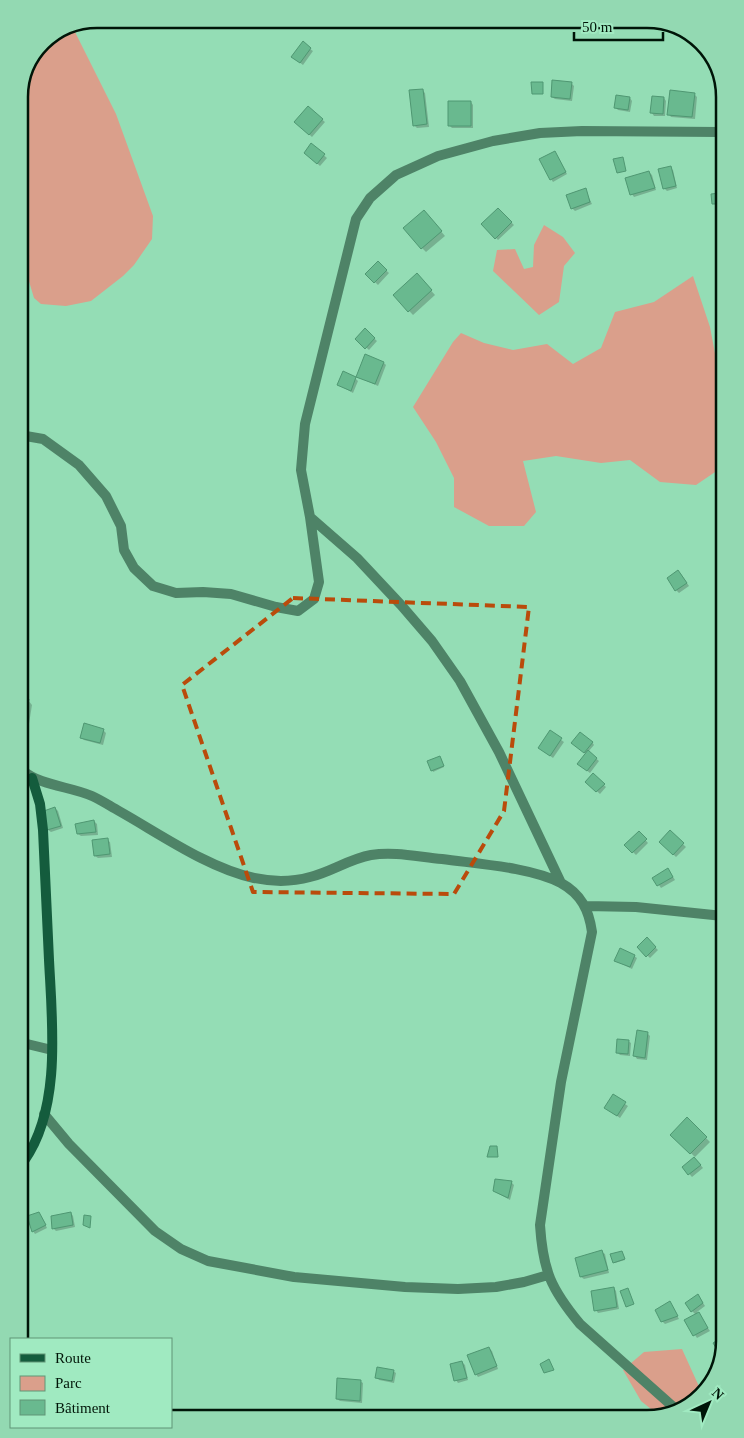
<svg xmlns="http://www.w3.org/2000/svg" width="744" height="1438" font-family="'Times New Roman',serif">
  <rect width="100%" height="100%" fill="#94ddb5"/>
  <path fill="#da9f8b" d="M73,28L116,114L153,216L152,239L134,265L123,276L91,301L66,306L41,304L34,298L28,278L20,262L19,92L42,41Z
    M544,225L563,237L575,253L564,266L559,302L539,315L493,271L497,250L515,249L524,269L533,267L534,245Z
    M693,276L710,327L721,385V468L696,485L660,482L630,460L601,463L556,456L523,461L536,512L524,526H489L454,507V478L436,442L413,407L453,342L461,333L484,343L513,350L547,344L573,364L601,348L615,312L654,302Z
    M682,1349L702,1393L678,1413H656L641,1401L623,1370L644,1352Z"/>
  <path fill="#0003" d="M310,49L313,51L303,65L295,59Z
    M571,83L574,86L572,101L555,99L552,97Z
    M422,90L425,93L429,127L417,128L414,125Z
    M694,94L697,97L695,119L671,117L669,114Z
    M630,98L632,101L630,112L618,110L615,107Z
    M664,98L666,101L665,116H654L652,113Z
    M471,102L473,105V128H452L449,125Z
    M308,108L325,122L312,137L296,122Z
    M312,145L327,158L320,166L308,155Z
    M555,153L567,174L553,182L551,179Z
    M670,168L673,170L677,188L667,191L664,188Z
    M649,172L652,175L656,190L634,197L632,194Z
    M585,190L592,204L575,211L572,208Z
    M498,209L514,225L498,240L483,224Z
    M428,216L445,236L426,252L422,248Z
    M378,263L389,273L378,285L367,274Z
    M417,275L435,295L413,315L394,295Z
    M365,330L377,341L369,350L357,339Z
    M384,363L386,365L378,386L358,377Z
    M355,378L358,381L353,393L339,385Z
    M681,574L689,586L679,593L676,590Z
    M22,698L28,700L32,705L28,730L22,727Z
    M103,730L106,733L103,745L84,740L81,737Z
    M550,732L564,742L553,758L542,750Z
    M592,742L594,745L588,752L599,761L590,773L581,766L586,754L576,745Z
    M441,758L444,767L433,772L429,762Z
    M593,775L606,787L600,794L587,782Z
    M55,808L58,811L63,828L51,832L48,830L42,812Z
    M94,821L97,824L98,835L81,836L78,834Z
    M670,832L686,847L676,857L661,842Z
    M639,833L648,843L636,855L626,845Z
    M107,840L110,842L112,857L98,858L95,856Z
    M670,872L675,880L661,888L654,878Z
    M647,939L658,950L650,958L639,947Z
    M634,956L637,958L632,969L616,961Z
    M647,1033L650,1036L647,1060L637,1059L635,1056Z
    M628,1041L631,1043L630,1056L620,1055L618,1053Z
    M613,1096L628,1106L620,1118L606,1108Z
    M687,1119L710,1142L695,1157L672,1135Z
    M697,1161L703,1168L692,1177L683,1167Z
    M511,1182L514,1185L510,1200L494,1191Z
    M71,1213L73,1216L75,1227L56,1231L54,1229Z
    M41,1216L47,1228L35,1234L33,1231Z
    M602,1252L605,1254L609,1273L584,1279L581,1277L576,1259Z
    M622,1252L625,1260L615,1263L614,1262Z
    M614,1288L616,1291L619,1309L598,1313L596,1310Z
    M700,1298L705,1306L697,1312L710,1331L697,1338L685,1320L696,1315L692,1311Z
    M670,1303L679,1319L665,1324L662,1321Z
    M489,1348L492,1351L498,1369L478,1377L476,1374Z
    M462,1362L465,1365L468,1380L458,1383L456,1380Z
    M393,1371L396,1373L394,1383L379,1380L377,1377Z
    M360,1381L363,1383L362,1403L340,1401L337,1399Z"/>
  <path fill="#69b98f" stroke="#4f9772" d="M303,41L311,48L300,63L291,57Z
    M552,80L572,82L570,99L551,97Z
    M531,82H543V94H532Z
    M423,89L427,124L413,126L409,90Z
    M670,90L695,93L692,117L667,115Z
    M616,95L630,97L628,110L614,108Z
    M652,96L664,97L663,114L650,113Z
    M448,101H471V126H448Z
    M308,106L323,119L309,135L294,122Z
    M311,143L325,154L317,164L304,153Z
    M555,151L566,172L550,180L539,159Z
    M623,157L626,171L617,173L613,159Z
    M671,166L676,186L663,189L658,169Z
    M649,171L655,188L630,195L625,178Z
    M586,188L590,202L571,209L566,195Z
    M720,193V204H712L711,194Z
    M498,208L512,222L495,239L481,224Z
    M424,210L442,231L421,249L403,228Z
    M378,261L387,270L374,283L365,274Z
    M417,273L432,290L408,312L393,295Z
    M365,328L375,338L365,349L355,339Z
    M365,354L384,362L375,384L356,377Z
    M343,371L356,377L351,391L337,385Z
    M678,570L687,583L675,591L667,578Z
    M22,697L29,699L24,727L22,725Z
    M84,723L104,729L100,743L80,738Z
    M550,730L562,738L550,756L538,748Z
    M580,732L593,742L584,753L571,743Z
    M588,750L597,758L587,771L577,764Z
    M440,756L444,766L431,771L427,761Z
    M593,773L605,784L596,792L585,782Z
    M55,807L61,826L47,830L41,812Z
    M94,820L96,832L77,834L75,824Z
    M670,830L684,843L673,855L659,842Z
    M639,831L647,839L632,853L624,845Z
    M108,838L110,854L94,856L92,840Z
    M668,868L673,877L657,886L652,878Z
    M647,937L656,947L646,957L637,947Z
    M620,948L635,955L630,967L614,961Z
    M637,1030L648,1032L645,1058L633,1056Z
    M617,1039L629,1040L628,1054L616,1053Z
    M613,1094L626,1102L617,1116L604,1108Z
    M687,1117L707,1137L690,1154L670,1135Z
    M490,1146H497L498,1157H487Z
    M694,1157L701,1165L688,1175L682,1167Z
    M495,1179L512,1181L508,1198L493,1191Z
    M39,1212L46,1225L32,1232L27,1216Z
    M71,1212L73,1225L52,1229L51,1216Z
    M84,1215L91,1216L90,1228L83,1225Z
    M602,1250L608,1270L580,1277L575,1258Z
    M622,1251L625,1259L613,1263L610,1254Z
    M614,1287L617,1307L594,1311L591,1291Z
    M628,1288L634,1304L626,1307L620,1291Z
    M698,1294L703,1303L691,1312L685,1303Z
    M670,1301L678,1316L661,1322L655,1310Z
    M699,1312L708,1328L693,1336L684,1320Z
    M725,1335V1342L721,1356L713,1343Z
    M489,1347L497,1366L475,1375L467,1355Z
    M549,1359L554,1370L544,1373L540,1364Z
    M462,1361L467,1378L454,1381L450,1364Z
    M377,1367L394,1370L392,1381L375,1378Z
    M337,1378L361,1380L360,1401L336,1399Z"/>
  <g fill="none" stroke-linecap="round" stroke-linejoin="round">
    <path stroke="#4e8367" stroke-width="10" d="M20,435L43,439L79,465L106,496L121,526L124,550L134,568L153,586L176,593L203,592L231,594L276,607L298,611L314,599L319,582L310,517L301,470L305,424L356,219L370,198L396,175L438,156L493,141L540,133L582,131L720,132
      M310,517L357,558L401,605L432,641L460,681L499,752L561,883
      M22,770C41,786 69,786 92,796C101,800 110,806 119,811C160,834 208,868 254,878C273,882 292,882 310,877C331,872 349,859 371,855C394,851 419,857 442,859C478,864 530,867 561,883C581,894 589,910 592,932L561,1082L540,1225C543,1271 551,1289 580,1324L679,1412
      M586,906L636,907L723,916
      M23,1043L52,1050
      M44,1114L69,1144L155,1231L181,1249L208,1261L294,1277L405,1287L458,1289L496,1287L524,1282L548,1275"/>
    <path stroke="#145c3d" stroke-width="10" d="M24,1161C62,1108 52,1021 49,960C47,916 45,873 43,830L40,804L32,778"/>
  </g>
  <path fill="none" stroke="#ba4b0b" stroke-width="4" stroke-dasharray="10 6" stroke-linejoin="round" d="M293,598L529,607L504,811L454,894L253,892L182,685Z"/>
  <path d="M0 0H744V1438H0ZM97 28H647A69 69 0 0 1 716 97V1341A69 69 0 0 1 647 1410H97A69 69 0 0 1 28 1341V97A69 69 0 0 1 97 28Z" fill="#93d9b2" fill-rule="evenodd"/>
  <path fill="none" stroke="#001508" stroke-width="2.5" d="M97 28H647A69 69 0 0 1 716 97V1341A69 69 0 0 1 647 1410H97A69 69 0 0 1 28 1341V97A69 69 0 0 1 97 28Z"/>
  <rect x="10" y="1338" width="162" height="90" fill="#a0eac1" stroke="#609577"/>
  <rect x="20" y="1354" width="25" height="8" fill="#145c3d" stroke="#609577"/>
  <text x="55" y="1363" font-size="15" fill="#001508">Route</text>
  <rect x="20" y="1376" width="25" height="15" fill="#da9f8b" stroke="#609577"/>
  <text x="55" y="1388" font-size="15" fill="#001508">Parc</text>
  <rect x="20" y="1400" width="25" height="15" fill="#69b98f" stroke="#609577"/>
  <text x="55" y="1413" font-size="15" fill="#001508">Bâtiment</text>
  <g transform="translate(709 1403) rotate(44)" stroke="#a0eac1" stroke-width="4" paint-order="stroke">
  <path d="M0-4L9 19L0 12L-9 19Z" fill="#001508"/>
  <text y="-8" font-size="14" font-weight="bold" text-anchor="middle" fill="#001508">N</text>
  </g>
  <path d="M574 32v8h89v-8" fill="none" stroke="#001508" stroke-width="2.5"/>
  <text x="582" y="32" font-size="15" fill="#001508" stroke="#a0eac1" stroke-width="4" paint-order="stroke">50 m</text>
</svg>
